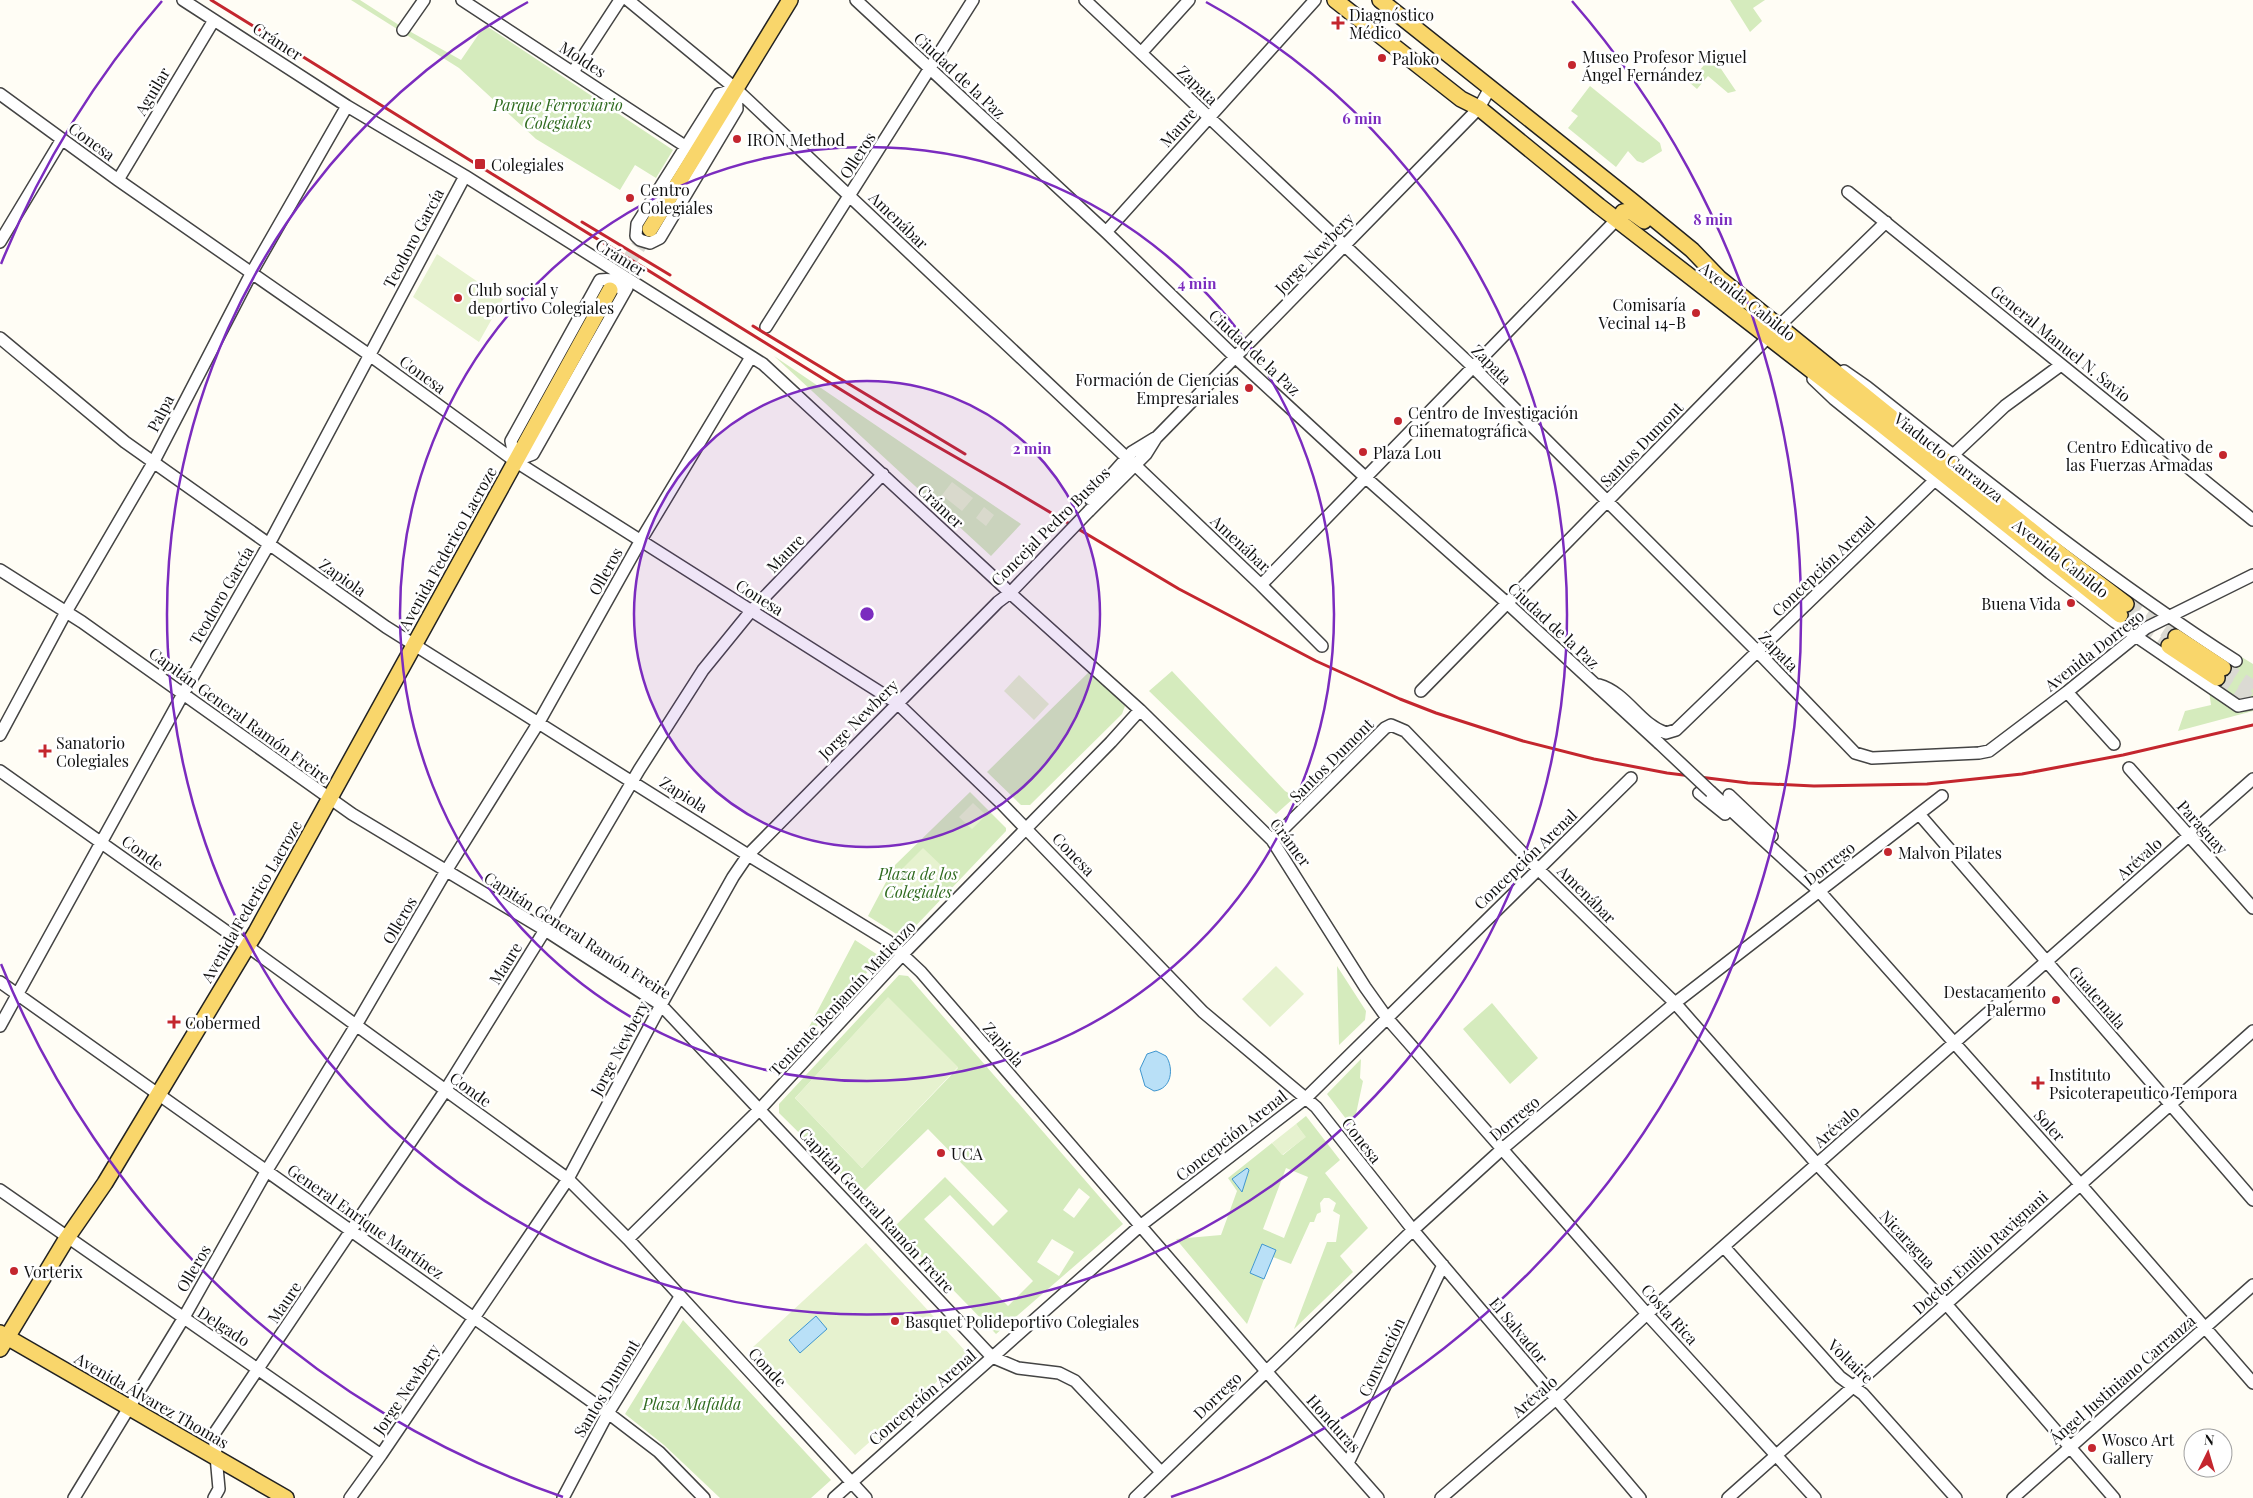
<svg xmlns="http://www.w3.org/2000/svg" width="2253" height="1498" font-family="'Playfair Display',serif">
  <rect width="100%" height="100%" fill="#fffdf5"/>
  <path fill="#d5ebbd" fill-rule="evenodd" d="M351,0H360L402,27L461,60L485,25L673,150L656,178L635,165L620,190L536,139L459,68Z
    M1765,0L1753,8L1762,21L1750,32L1730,0Z
    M1711,56L1713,57L1736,91L1728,93L1708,76L1697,89L1690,83Z
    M1590,86L1660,143L1662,151L1643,163L1637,161L1628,151L1616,167L1568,128L1578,116L1571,111Z
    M774,356L1021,524L991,556Z
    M2235,653L2253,664V711L2178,731L2185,711L2211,705L2209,691Z
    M1090,671L1125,706L1122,714L1030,805H1021L987,772Z
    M1172,671L1285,791L1295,797L1276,814L1149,691Z
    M970,792L1006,828V831L909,933L898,935L868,916L895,865Z
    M855,940L878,955L877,962L800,1044Z
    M1337,966L1366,1011L1365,1020L1339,1045Z
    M899,975L908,976L1123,1224L996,1334L893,1228L945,1177L993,1226L1008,1211L928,1129L861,1194L779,1113V1104ZM888,998L958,1068L862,1168L795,1098ZM1079,1188L1090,1197L1074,1218L1063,1210ZM950,1195L1033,1281L1008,1306L924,1219ZM1052,1239L1074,1252L1059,1276L1037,1262Z
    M1492,1003L1538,1058L1510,1084L1463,1029Z
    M1361,1059L1360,1078L1363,1081L1353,1128L1327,1094Z
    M1306,1116L1340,1160L1325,1173L1368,1228L1340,1256L1353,1272L1294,1329L1327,1242H1336L1340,1215L1333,1211L1336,1203L1329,1198H1324L1320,1203L1321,1212L1317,1214L1314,1222H1310L1291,1264L1273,1257L1276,1250L1262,1245L1250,1272L1264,1279L1247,1324L1176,1239L1221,1235L1237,1191L1228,1178L1272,1143L1283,1155L1305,1137L1296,1124ZM1286,1168L1308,1177L1284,1238L1263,1229Z
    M683,1320L831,1480L811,1498H720L664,1445L625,1414Z"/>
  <path fill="#e6f2cf" d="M437,254L503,299L479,342L413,297Z
    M952,482L973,498L962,511L942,495Z
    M984,507L994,515L986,526L976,518Z
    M1019,675L1049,704L1034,720L1004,691Z
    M973,803L986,815L972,829L959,817Z
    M923,848L945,869L911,902L890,881Z
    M1276,966L1304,994L1270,1027L1242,999Z
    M888,997L958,1067L862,1168L795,1098Z
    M1296,1124L1306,1137L1282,1155L1272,1143Z
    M866,1243L968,1354L855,1455L753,1347Z"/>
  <path fill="#b9e0f7" stroke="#3f96cf" d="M1156,1051L1166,1056C1174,1068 1172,1089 1154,1091L1145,1086L1140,1069L1147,1054Z
    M1247,1168L1249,1170L1242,1192L1232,1179Z
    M1262,1244L1276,1250L1264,1279L1250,1273Z
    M816,1316L827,1329L800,1353L789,1340Z"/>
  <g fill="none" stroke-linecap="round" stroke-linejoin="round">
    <path stroke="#dbdad3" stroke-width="15" stroke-dasharray="15 8" stroke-linecap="butt" d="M612,286L650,229
      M2126,604L2176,637
      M2120,615L2169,646
      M2223,668L2253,688
      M2217,678L2253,702"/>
    <defs>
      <path id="minor" d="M183,0L347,106L465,176L763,364L1005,588
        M462,0L685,146
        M628,0L736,89L1127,458L1129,463L1122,476
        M856,0L1106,232L1236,358L1365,477L1507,603L1659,743
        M1085,0L1472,366L1757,651L1855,753L1872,758L1979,753L1989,751L2067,692L2146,628L2253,575
        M403,30L424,0
        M1141,53L1189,0
        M573,72L620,0
        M736,89L737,109L660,238L650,243L640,240L636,236L637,224L719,94Z
        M0,94L118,180L368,354L515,461L897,703L1002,804L1203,1012L1316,1107L1413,1230L1640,1498
        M118,180L214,20
        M1848,192L2253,520
        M1106,232L1315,0
        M0,242L62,139
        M766,327L973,0
        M0,338L125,442L386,627L748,855L888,941L921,972L1266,1371L1378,1498
        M1844,371L1867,387C1987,482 2107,578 2236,661
        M1813,379L1834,399L2050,573L2115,622L2238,706L2253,703
        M1953,455L2005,406L2061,365
        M515,461L511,441L600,280C612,278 620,281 623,293
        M515,461L533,454L627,288
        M1135,465L1261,585L1322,646
        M1090,499L1132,452L1155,438
        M1089,511L1146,454L1156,438L1479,108L1490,88
        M0,570L82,622L352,814L545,930L661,1005L992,1357L1018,1368L1059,1373L1075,1381L1161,1472
        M1261,585L1621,215
        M1010,593L1140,710L1272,840L1365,987L1387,1018L1647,1314L1815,1498
        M1599,685C1627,693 1639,724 1666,733L1676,730L1935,480
        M1421,691L1780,325L1886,222
        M2067,692L2114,744
        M0,735L66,612L153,463L252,272L347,106
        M2129,768L2253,908
        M0,771L247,946L568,1179L628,1239L866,1498
        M1711,792L1819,891L2080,1184L2253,1383
        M1699,793L1725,814
        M1729,795L1772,836
        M1919,814L2253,1200
        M1272,840L1385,728L1391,725L1405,731L1538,869L1675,1003L1817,1164L1947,1305L2114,1498
        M0,982L608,1413L659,1452L704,1498
        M0,1026L183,694L269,544L465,176
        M0,1190L381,1455
        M628,1239L760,1109L903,954L1111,742L1140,710
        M1724,1247L1840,1377L1863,1394L1956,1498
        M1348,1463L1443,1265
        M74,1498L183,1319L267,1170L355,1027L446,871L539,722L641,540L751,357
        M214,1498L219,1489L214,1434L445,1091L545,930L639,770L703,670L751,611L883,474
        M350,1498L381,1455L568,1179L661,1005L733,877L748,855L998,602L1010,593L1037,565
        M563,1498L608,1413L680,1297
        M834,1498L1140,1226L1306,1098L1631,778
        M1135,1498L1413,1230L1501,1150L1675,1003L1942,796
        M1441,1498L1556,1399L1647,1314L2253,779
        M1728,1498L2253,1031
        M2013,1498L2253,1285"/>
      <path id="major" d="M1335,0L1461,99L1479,108L1599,206L1882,425L2120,615
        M1380,0L1631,200L1692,250L1719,278L2063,556L2126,604
        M1623,212L1630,211L1644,221
        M650,229L790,0
        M2176,637L2223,668
        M2169,646L2217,678
        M0,1333L286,1498
        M0,1349L67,1238L105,1183L256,932L610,290"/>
    </defs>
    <use href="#minor" stroke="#444" stroke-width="14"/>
    <use href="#major" stroke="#222" stroke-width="18"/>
    <use href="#minor" stroke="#fff" stroke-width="11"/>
    <use href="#major" stroke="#f9d66b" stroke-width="15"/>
    <path stroke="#c4262e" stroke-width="3" d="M211,0L877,412L1006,486L1179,589L1316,661L1400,699L1436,713L1523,741L1594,759L1667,773L1748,783L1814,786L1927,784L2022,774L2123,755L2253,725
      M582,222L670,275
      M753,326L965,454"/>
    <defs>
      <path id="minor-bridge" d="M1037,565L1089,511
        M1659,743L1711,792"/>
    </defs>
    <use href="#minor-bridge" stroke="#444" stroke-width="14" stroke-linecap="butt"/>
    <use href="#minor-bridge" stroke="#fff" stroke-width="11"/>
  </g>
  <circle cx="867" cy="614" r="233" fill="#7b2cbf" fill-opacity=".12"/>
  <g fill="none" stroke="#7b2cbf" stroke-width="2.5">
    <circle cx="867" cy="614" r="233"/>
    <circle cx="867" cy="614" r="467"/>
    <path d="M1206 2A700 700 0 1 1 528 2"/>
    <path d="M563 1497A934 934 0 0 1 1 964M1 264A934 934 0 0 1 162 1M1572 1A934 934 0 0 1 1171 1497"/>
  </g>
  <g fill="#c4262e" stroke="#fff" stroke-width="2">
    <path d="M1335.5 15.5h5v5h5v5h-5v5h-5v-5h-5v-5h5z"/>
    <circle cx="1382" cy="58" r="5"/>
    <circle cx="1572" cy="65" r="5"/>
    <circle cx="737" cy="139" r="5"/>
    <rect x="474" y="158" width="12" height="12" rx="2.5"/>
    <circle cx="630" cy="198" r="5"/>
    <circle cx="458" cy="298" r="5"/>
    <circle cx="1696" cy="313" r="5"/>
    <circle cx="1249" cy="388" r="5"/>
    <circle cx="1398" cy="421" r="5"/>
    <circle cx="1363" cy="452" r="5"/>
    <circle cx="2223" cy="455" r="5"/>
    <circle cx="2071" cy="603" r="5"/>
    <path d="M42.5 743.5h5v5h5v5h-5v5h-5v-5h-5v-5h5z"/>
    <circle cx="1888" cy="852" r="5"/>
    <circle cx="2056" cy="1000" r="5"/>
    <path d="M171.5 1014.5h5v5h5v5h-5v5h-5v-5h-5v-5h5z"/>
    <path d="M2035.5 1075.5h5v5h5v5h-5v5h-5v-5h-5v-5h5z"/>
    <circle cx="941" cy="1153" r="5"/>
    <circle cx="14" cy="1271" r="5"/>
    <circle cx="895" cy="1321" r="5"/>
    <circle cx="2092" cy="1448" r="5"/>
  </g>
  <g text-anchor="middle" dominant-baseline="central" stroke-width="5" stroke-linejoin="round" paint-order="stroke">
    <g font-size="16" fill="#111" stroke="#fff" text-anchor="start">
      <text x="1349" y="14">Diagnóstico<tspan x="1349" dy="18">Médico</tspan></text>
      <text x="1582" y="56">Museo Profesor Miguel<tspan x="1582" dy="18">Ángel Fernández</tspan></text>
      <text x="1392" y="58">Paloko</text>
      <text x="747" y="139">IRON Method</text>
      <text x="491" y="164">Colegiales</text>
      <text x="640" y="189">Centro<tspan x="640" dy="18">Colegiales</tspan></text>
      <text x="468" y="289">Club social y<tspan x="468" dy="18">deportivo Colegiales</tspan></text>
      <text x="1686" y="304" text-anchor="end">Comisaría<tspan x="1686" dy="18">Vecinal 14-B</tspan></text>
      <text x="1239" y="379" text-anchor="end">Formación de Ciencias<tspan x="1239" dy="18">Empresariales</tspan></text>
      <text x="1408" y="412">Centro de Investigación<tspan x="1408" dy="18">Cinematográfica</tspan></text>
      <text x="2213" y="446" text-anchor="end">Centro Educativo de<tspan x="2213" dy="18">las Fuerzas Armadas</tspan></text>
      <text x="1373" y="452">Plaza Lou</text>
      <text x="2061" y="603" text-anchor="end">Buena Vida</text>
      <text x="56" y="742">Sanatorio<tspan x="56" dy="18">Colegiales</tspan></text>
      <text x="1898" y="852">Malvon Pilates</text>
      <text x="2046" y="991" text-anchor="end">Destacamento<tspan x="2046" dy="18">Palermo</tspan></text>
      <text x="185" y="1022">Cobermed</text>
      <text x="2049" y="1074">Instituto<tspan x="2049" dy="18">Psicoterapeutico Tempora</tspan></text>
      <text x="951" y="1153">UCA</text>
      <text x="24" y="1271">Vorterix</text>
      <text x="905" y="1321">Basquet Polideportivo Colegiales</text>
      <text x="2102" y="1439">Wosco Art<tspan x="2102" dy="18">Gallery</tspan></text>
    </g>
    <g font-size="16" fill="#111" stroke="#fff">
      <text transform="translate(278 41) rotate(33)">Crámer</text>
      <text transform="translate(583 59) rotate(33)">Moldes</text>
      <text transform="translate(960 75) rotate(43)">Ciudad de la Paz</text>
      <text transform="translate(1198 85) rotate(44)">Zapata</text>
      <text transform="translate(152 91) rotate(-59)">Aguilar</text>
      <text transform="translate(1178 127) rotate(-48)">Maure</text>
      <text transform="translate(92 141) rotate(36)">Conesa</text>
      <text transform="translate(857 155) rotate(-57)">Olleros</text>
      <text transform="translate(899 220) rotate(44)">Amenábar</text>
      <text transform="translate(413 238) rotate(-62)">Teodoro García</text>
      <text transform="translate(1314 253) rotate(-46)">Jorge Newbery</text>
      <text transform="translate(621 257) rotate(32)">Crámer</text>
      <text transform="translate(1748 301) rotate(38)">Avenida Cabildo</text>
      <text transform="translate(2061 343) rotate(39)">General Manuel N. Savio</text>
      <text transform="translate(1255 352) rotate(43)">Ciudad de la Paz</text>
      <text transform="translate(1492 364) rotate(45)">Zapata</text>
      <text transform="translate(423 374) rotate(36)">Conesa</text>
      <text transform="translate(160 413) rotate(-63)">Palpa</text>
      <text transform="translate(1641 444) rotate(-46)">Santos Dumont</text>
      <text transform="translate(1949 457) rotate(38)">Viaducto Carranza</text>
      <text transform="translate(941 506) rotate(43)">Crámer</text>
      <text transform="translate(1050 526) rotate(-45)">Concejal Pedro Bustos</text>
      <text transform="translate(1241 543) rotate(43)">Amenábar</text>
      <text transform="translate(447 548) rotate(-61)">Avenida Federico Lacroze</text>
      <text transform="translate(785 553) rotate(-46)">Maure</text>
      <text transform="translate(2061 558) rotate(38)">Avenida Cabildo</text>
      <text transform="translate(1823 566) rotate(-44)">Concepción Arenal</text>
      <text transform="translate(605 571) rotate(-61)">Olleros</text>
      <text transform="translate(343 577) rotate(35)">Zapiola</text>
      <text transform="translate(221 595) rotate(-60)">Teodoro García</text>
      <text transform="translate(760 597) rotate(32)">Conesa</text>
      <text transform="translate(1554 625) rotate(43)">Ciudad de la Paz</text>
      <text transform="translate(2094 650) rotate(-38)">Avenida Dorrego</text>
      <text transform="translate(1779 651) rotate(46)">Zapata</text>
      <text transform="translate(240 715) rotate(36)">Capitán General Ramón Freire</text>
      <text transform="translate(858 719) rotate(-45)">Jorge Newbery</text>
      <text transform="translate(1331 760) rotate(-45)">Santos Dumont</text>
      <text transform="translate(684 794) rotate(32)">Zapiola</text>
      <text transform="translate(2203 827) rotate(48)">Paraguay</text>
      <text transform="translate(1291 842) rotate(53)">Crámer</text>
      <text transform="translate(143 852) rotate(36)">Conde</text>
      <text transform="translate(1074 854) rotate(46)">Conesa</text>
      <text transform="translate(2139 858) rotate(-42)">Arévalo</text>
      <text transform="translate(1525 859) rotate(-44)">Concepción Arenal</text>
      <text transform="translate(1829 863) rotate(-38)">Dorrego</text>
      <text transform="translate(1587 894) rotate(45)">Amenábar</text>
      <text transform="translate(251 901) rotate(-60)">Avenida Federico Lacroze</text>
      <text transform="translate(399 920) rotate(-60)">Olleros</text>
      <text transform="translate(578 935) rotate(33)">Capitán General Ramón Freire</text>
      <text transform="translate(505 963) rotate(-58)">Maure</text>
      <text transform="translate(2098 997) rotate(49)">Guatemala</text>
      <text transform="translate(842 998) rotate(-47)">Teniente Benjamín Matienzo</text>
      <text transform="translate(1004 1044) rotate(49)">Zapiola</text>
      <text transform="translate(619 1048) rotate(-62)">Jorge Newbery</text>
      <text transform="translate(471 1089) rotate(36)">Conde</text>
      <text transform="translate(1514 1118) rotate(-40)">Dorrego</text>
      <text transform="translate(2050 1125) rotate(48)">Soler</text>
      <text transform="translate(1836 1126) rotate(-41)">Arévalo</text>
      <text transform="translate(1231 1135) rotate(-38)">Concepción Arenal</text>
      <text transform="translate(1362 1140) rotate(52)">Conesa</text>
      <text transform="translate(877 1210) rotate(47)">Capitán General Ramón Freire</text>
      <text transform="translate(366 1221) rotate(35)">General Enrique Martínez</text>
      <text transform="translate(1908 1239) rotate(47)">Nicaragua</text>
      <text transform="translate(1980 1252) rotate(-42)">Doctor Emilio Ravignani</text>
      <text transform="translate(193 1268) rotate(-60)">Olleros</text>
      <text transform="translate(284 1302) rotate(-56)">Maure</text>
      <text transform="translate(1670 1314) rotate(48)">Costa Rica</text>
      <text transform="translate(224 1326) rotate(33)">Delgado</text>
      <text transform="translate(1519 1330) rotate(50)">El Salvador</text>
      <text transform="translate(1381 1357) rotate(-64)">Convención</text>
      <text transform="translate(1851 1361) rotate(44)">Voltaire</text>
      <text transform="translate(768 1367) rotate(47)">Conde</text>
      <text transform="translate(2122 1379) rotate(-41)">Ángel Justiniano Carranza</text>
      <text transform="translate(606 1388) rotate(-59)">Santos Dumont</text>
      <text transform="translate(406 1389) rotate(-56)">Jorge Newbery</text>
      <text transform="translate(1217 1395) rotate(-44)">Dorrego</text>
      <text transform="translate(1534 1396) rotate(-41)">Arévalo</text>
      <text transform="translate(922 1397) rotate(-41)">Concepción Arenal</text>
      <text transform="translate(152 1400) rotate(30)">Avenida Álvarez Thomas</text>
      <text transform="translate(1334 1423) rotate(48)">Honduras</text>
    </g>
    <g font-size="16" font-style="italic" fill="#2f6b1f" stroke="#fff">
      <text x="558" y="104">Parque Ferroviario<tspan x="558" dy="18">Colegiales</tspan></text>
      <text x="918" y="873">Plaza de los<tspan x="918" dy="18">Colegiales</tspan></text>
      <text x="692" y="1403">Plaza Mafalda</text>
    </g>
  </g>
  <circle cx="867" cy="614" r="8" fill="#7b2cbf" stroke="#fff" stroke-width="2.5"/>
  <g font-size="15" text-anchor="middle" font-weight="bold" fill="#7b2cbf" stroke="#fff" stroke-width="5" stroke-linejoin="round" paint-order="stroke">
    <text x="1362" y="124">6 min</text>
    <text x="1713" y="225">8 min</text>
    <text x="1197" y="289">4 min</text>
    <text x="1032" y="454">2 min</text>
  </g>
  <g transform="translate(2208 1453) rotate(5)"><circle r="24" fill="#ffffff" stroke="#a0a0a0"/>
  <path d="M0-4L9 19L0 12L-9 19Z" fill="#c4262e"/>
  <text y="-8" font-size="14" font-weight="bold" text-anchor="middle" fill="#111111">N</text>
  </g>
</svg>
